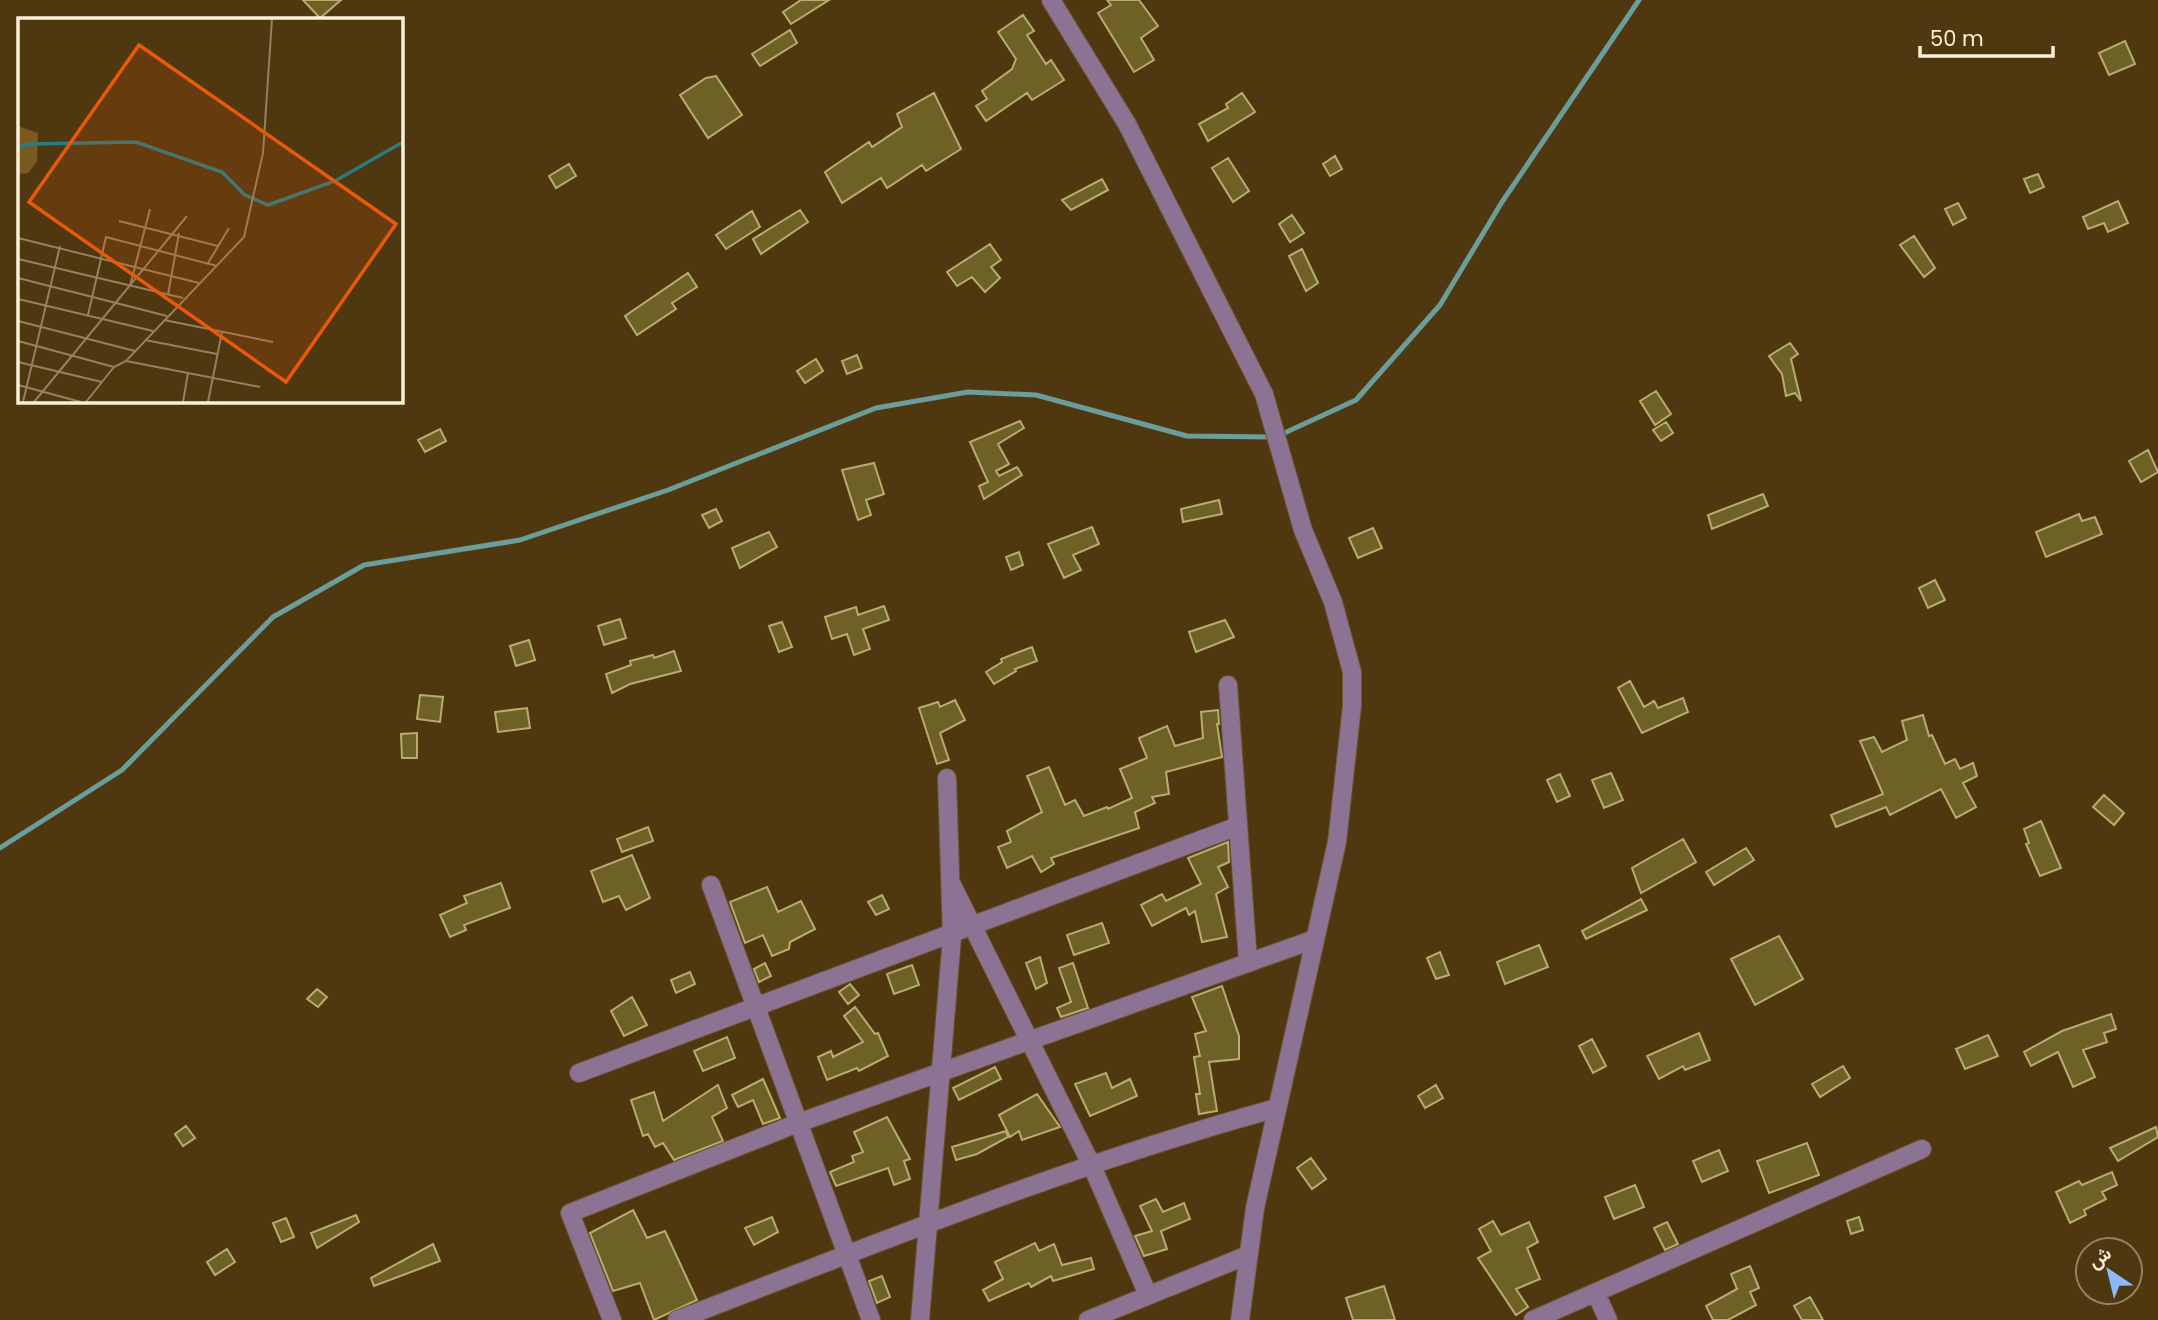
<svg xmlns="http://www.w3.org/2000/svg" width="2158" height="1320" font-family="Poppins,Vazirmatn,sans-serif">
  <rect width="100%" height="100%" fill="#4f380f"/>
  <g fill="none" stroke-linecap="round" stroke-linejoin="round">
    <path stroke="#6b9e9a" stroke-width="5" d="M1280,435L1356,400L1440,305L1502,202L1639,0
      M0,848L122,770L273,617L364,565L520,540L668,490L876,408L968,392L1036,395L1187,436L1271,437"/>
  </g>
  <path fill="#6d6126" stroke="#b8ac70" stroke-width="2" d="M303,0H341L320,18Z
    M801,0H829L791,24L783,12Z
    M1107,0H1139L1158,26L1141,38L1154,60L1134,72L1098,13L1111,5Z
    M1023,15L1034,31L1027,35L1046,64L1051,60L1064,80L1032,100L1027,93L986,121L976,106L987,99L982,91L1012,69L1016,59L998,32Z
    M790,30L797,43L760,66L752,54Z
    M2125,41L2135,64L2109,75L2099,53Z
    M716,76L742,115L708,138L680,95L706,78Z
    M934,93L961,149L926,171L922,165L887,188L881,178L842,203L825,172L869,142L872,147L902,127L897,114Z
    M1242,93L1255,112L1208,141L1199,124L1228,108L1226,104Z
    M1335,156L1342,169L1330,176L1323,164Z
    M1228,158L1249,191L1233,202L1212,168Z
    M569,164L576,176L556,188L549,176Z
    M2038,174L2044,187L2030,193L2024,179Z
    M1102,179L1108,190L1071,210L1062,200Z
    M2118,201L2128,223L2108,232L2104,223L2088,229L2083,217Z
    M1958,203L1966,218L1953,225L1945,209Z
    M800,210L808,222L761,254L753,239Z
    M752,211L760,227L726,249L716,235Z
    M1292,215L1304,233L1290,242L1279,224Z
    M1914,236L1935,268L1924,277L1900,245Z
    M990,244L1001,260L991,267L1000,278L985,292L972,277L957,286L947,272Z
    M1302,249L1318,283L1306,291L1289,256Z
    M688,273L697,287L672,303L676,309L637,335L625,316Z
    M1790,343L1798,354L1791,359L1801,401L1795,393L1786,396L1782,374L1769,356Z
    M857,355L862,368L847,374L842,361Z
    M816,359L823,371L805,383L797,371Z
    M1656,391L1671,414L1655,425L1640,401Z
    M1020,421L1024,428L998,444L1009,464L996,471L999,476L1017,467L1022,475L984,499L979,486L988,482L970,442Z
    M1666,422L1673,433L1661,441L1653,430Z
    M440,429L446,441L425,452L418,440Z
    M2148,450L2158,472L2141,482L2129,461Z
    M874,463L884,494L866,500L871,515L858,520L842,470Z
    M1763,494L1768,506L1712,529L1708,515Z
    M1219,500L1222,514L1183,522L1181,509Z
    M716,509L722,521L709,528L702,515Z
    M2079,514L2082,521L2095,517L2102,534L2046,557L2036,532Z
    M1092,527L1099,544L1073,555L1081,570L1064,578L1048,544Z
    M1373,528L1382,548L1358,558L1349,538Z
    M769,532L777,547L740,568L732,548Z
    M1019,552L1023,565L1011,570L1006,557Z
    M1935,580L1945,600L1928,608L1919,588Z
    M884,606L889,620L863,629L870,649L854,655L847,634L832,639L825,617L856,607L858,615Z
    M620,619L626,638L604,645L598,626Z
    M1225,620L1234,637L1196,652L1189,632Z
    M782,622L792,647L779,652L769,626Z
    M529,640L535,660L516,666L510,646Z
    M1032,647L1037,661L1015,669L1016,671L994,684L986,672L1002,662L1001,659Z
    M674,651L681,671L630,684L612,693L606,674L631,665L630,661L653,655L654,658Z
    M1630,681L1644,707L1654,701L1658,708L1683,698L1688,712L1642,733L1618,688Z
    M420,695L443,697L440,722L417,719Z
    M955,700L965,720L940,733L949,760L937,764L919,708L938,702L940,707Z
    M527,708L530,728L498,732L495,712Z
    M1218,710L1219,724H1217L1222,757L1166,772L1169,794L1152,797L1155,803L1135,812L1139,828L1051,858L1054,864L1041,872L1032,856L1007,868L998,847L1011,842L1007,831L1042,812L1027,776L1049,767L1065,805L1075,800L1084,816L1107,807L1108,809L1132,798L1120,769L1147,758L1139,738L1167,726L1175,746L1203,738L1201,712Z
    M1923,715L1929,736L1932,735L1945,764L1955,759L1960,769L1973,763L1977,776L1963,783L1976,807L1956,818L1941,789L1890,815L1886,807L1836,827L1831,815L1883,794L1860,741L1874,737L1882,752L1907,740L1902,721Z
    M417,733V758H402L401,734Z
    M1611,773L1623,800L1604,808L1592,780Z
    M1560,774L1570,796L1557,802L1547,780Z
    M2104,795L2124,813L2114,825L2093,807Z
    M2041,821L2061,868L2040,876L2026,844L2029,843L2024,829Z
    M648,827L653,841L622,852L617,839Z
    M1683,839L1696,862L1641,893L1632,868Z
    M1228,842L1229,862L1218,867L1228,887L1216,894L1227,937L1202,942L1195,911L1189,915L1186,908L1152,926L1141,905L1162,894L1166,901L1201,884L1188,858Z
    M1746,848L1754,860L1714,885L1706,872Z
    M632,855L650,898L626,910L619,896L603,902L591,871Z
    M501,883L510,908L464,925L466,930L450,937L440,915L467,903L464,896Z
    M767,887L778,912L801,901L815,929L790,942L789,949L772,956L763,935L745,943L730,902Z
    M882,895L889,909L876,915L868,902Z
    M1641,899L1647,910L1586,939L1582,931Z
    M1102,923L1109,943L1074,955L1067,935Z
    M1779,936L1803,979L1755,1005L1731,959Z
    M1539,945L1548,967L1505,984L1497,962Z
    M1440,952L1449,975L1436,979L1427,958Z
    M1040,957L1047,983L1036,989L1026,963Z
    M765,963L771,976L759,982L754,969Z
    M1073,963L1088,1008L1061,1017L1057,1008L1071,1002L1059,968Z
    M912,965L919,985L894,994L887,974Z
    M690,972L695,984L676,993L671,980Z
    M850,984L859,995L848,1004L839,992Z
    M1222,986L1239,1036V1059L1209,1062L1217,1111L1199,1114L1196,1094H1200L1194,1057L1200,1056L1195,1034L1206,1031L1192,997Z
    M317,989L327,997L318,1007L307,999Z
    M632,997L647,1025L624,1036L611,1011Z
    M855,1007L875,1034L878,1033L888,1056L859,1071L857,1068L827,1080L818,1057L831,1051L833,1057L863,1042L844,1016Z
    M2111,1014L2116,1029L2104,1033L2107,1042L2083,1050L2095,1077L2073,1087L2058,1052L2031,1066L2024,1052L2062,1031Z
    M1699,1033L1710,1060L1685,1070L1683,1066L1659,1079L1647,1056Z
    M1988,1035L1998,1056L1965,1069L1956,1049Z
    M727,1037L735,1058L703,1071L694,1051Z
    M1592,1039L1606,1066L1593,1073L1579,1046Z
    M1843,1066L1850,1078L1820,1097L1812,1084Z
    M995,1067L1001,1079L959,1100L953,1088Z
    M1106,1073L1112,1088L1130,1079L1137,1096L1090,1116L1075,1084Z
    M763,1079L780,1118L763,1124L753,1100L738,1107L732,1095Z
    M718,1085L727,1108L712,1117L723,1141L674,1160L663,1143L655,1147L648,1134L643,1136L631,1100L654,1092L663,1121Z
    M1436,1085L1443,1098L1425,1108L1418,1096Z
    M1037,1094L1060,1127L1022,1140L1019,1131L1010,1137L999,1115Z
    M887,1117L910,1159L904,1161L910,1179L894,1185L888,1168L836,1186L830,1172L854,1162L852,1156L863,1152L854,1132Z
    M186,1126L195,1138L183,1146L175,1134Z
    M2156,1127L2158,1137L2118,1161L2110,1148Z
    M1006,1131L1008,1137L977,1154L956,1160L952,1147Z
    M1807,1143L1819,1175L1769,1193L1757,1161Z
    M1719,1150L1728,1171L1702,1182L1693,1161Z
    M1311,1158L1326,1179L1312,1189L1297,1168Z
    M2112,1172L2117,1185L2102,1192L2106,1199L2084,1210L2086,1215L2070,1223L2056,1192L2079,1181L2082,1185Z
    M1635,1185L1644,1207L1614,1219L1605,1197Z
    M1156,1199L1163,1212L1184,1203L1190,1219L1161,1231L1167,1249L1144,1256L1135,1236L1152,1231L1140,1206Z
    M633,1210L647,1238L665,1231L697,1300L654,1320L640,1283L613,1291L590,1233Z
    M356,1215L359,1222L317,1248L311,1233Z
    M772,1217L778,1232L754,1245L745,1228Z
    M1859,1217L1863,1230L1851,1234L1847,1221Z
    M286,1218L294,1237L281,1242L273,1223Z
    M1493,1221L1501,1235L1529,1222L1538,1242L1527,1248L1540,1279L1516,1289L1528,1307L1516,1315L1478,1258L1491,1251L1479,1229Z
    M1667,1222L1678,1244L1665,1250L1654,1228Z
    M1035,1243L1039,1251L1054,1244L1062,1265L1091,1258L1094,1269L1053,1281L1051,1276L1031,1287L1029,1283L989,1301L983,1290L1003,1279L995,1262Z
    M433,1244L440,1261L374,1286L371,1278Z
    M227,1249L235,1262L215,1275L207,1262Z
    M1750,1266L1759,1288L1750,1292L1756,1305L1728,1320H1713L1706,1306L1737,1289L1731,1274Z
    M882,1276L890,1297L877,1303L869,1281Z
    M1384,1286L1395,1320H1353L1346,1298Z
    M1810,1297L1823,1320H1802L1794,1306Z"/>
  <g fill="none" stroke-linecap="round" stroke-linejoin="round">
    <defs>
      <path id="minor" d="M1051,0L1127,124L1264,394L1303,530L1333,602L1352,672V706L1337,842L1255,1208L1240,1320
        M1228,685L1248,962
        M711,885L871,1320
        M952,885L1092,1166L1148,1295
        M579,1073L1238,826
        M1596,1293L1608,1320
        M612,1320L570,1213L798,1123L1315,939
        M677,1320C875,1244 1072,1164 1277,1108
        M920,1320L952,937L947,778
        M1088,1320L1248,1255
        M1533,1320L1922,1149"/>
    </defs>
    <use href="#minor" stroke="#6b552f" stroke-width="20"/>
    <use href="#minor" stroke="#8c7394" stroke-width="18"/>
  </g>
  <g transform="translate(18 18)">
    <rect width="385" height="385" fill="#4f380f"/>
    <path d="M0,108L20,115L19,144L10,155L0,156Z" fill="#7b5a21"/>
    <path fill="none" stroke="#2d7b7e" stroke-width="3.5" d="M0,130L12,126L118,124L204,154L227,177L250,187L317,163L385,124"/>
    <path fill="none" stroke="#958160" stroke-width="2" d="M101,203L200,228M0,220L181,265M0,241L165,280M190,245L211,210M0,260L149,298M112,268L132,191M150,277L161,215M0,281L135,313M70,297L88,219L199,248M146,302L255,324M0,303L117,333M127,322L199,336M0,323L96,349M108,343L242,369M0,344L84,364M0,367L63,384M5,384L42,228M16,384L169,198M68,384L96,349L108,343L226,219L245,135L254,1M165,384L170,355M190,384L204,314"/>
    <path fill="#e8590c" fill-opacity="0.15" stroke="#e8590c" stroke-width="3.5" d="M121,27L378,206L268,364L11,184Z"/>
    <rect width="385" height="385" fill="none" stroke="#fdefda" stroke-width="3.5"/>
  </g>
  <g transform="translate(2109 1271) rotate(325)"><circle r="33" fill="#4f380f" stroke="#958160" stroke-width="2"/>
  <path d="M0-5L12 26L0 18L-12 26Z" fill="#8cb9fc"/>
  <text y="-10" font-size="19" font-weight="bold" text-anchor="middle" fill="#fdefda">ش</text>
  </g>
  <path d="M1920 46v10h133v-10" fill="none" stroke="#fdefda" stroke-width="3.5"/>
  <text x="1930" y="46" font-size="21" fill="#fdefda" stroke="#4f380f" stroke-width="5" paint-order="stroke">50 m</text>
</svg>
